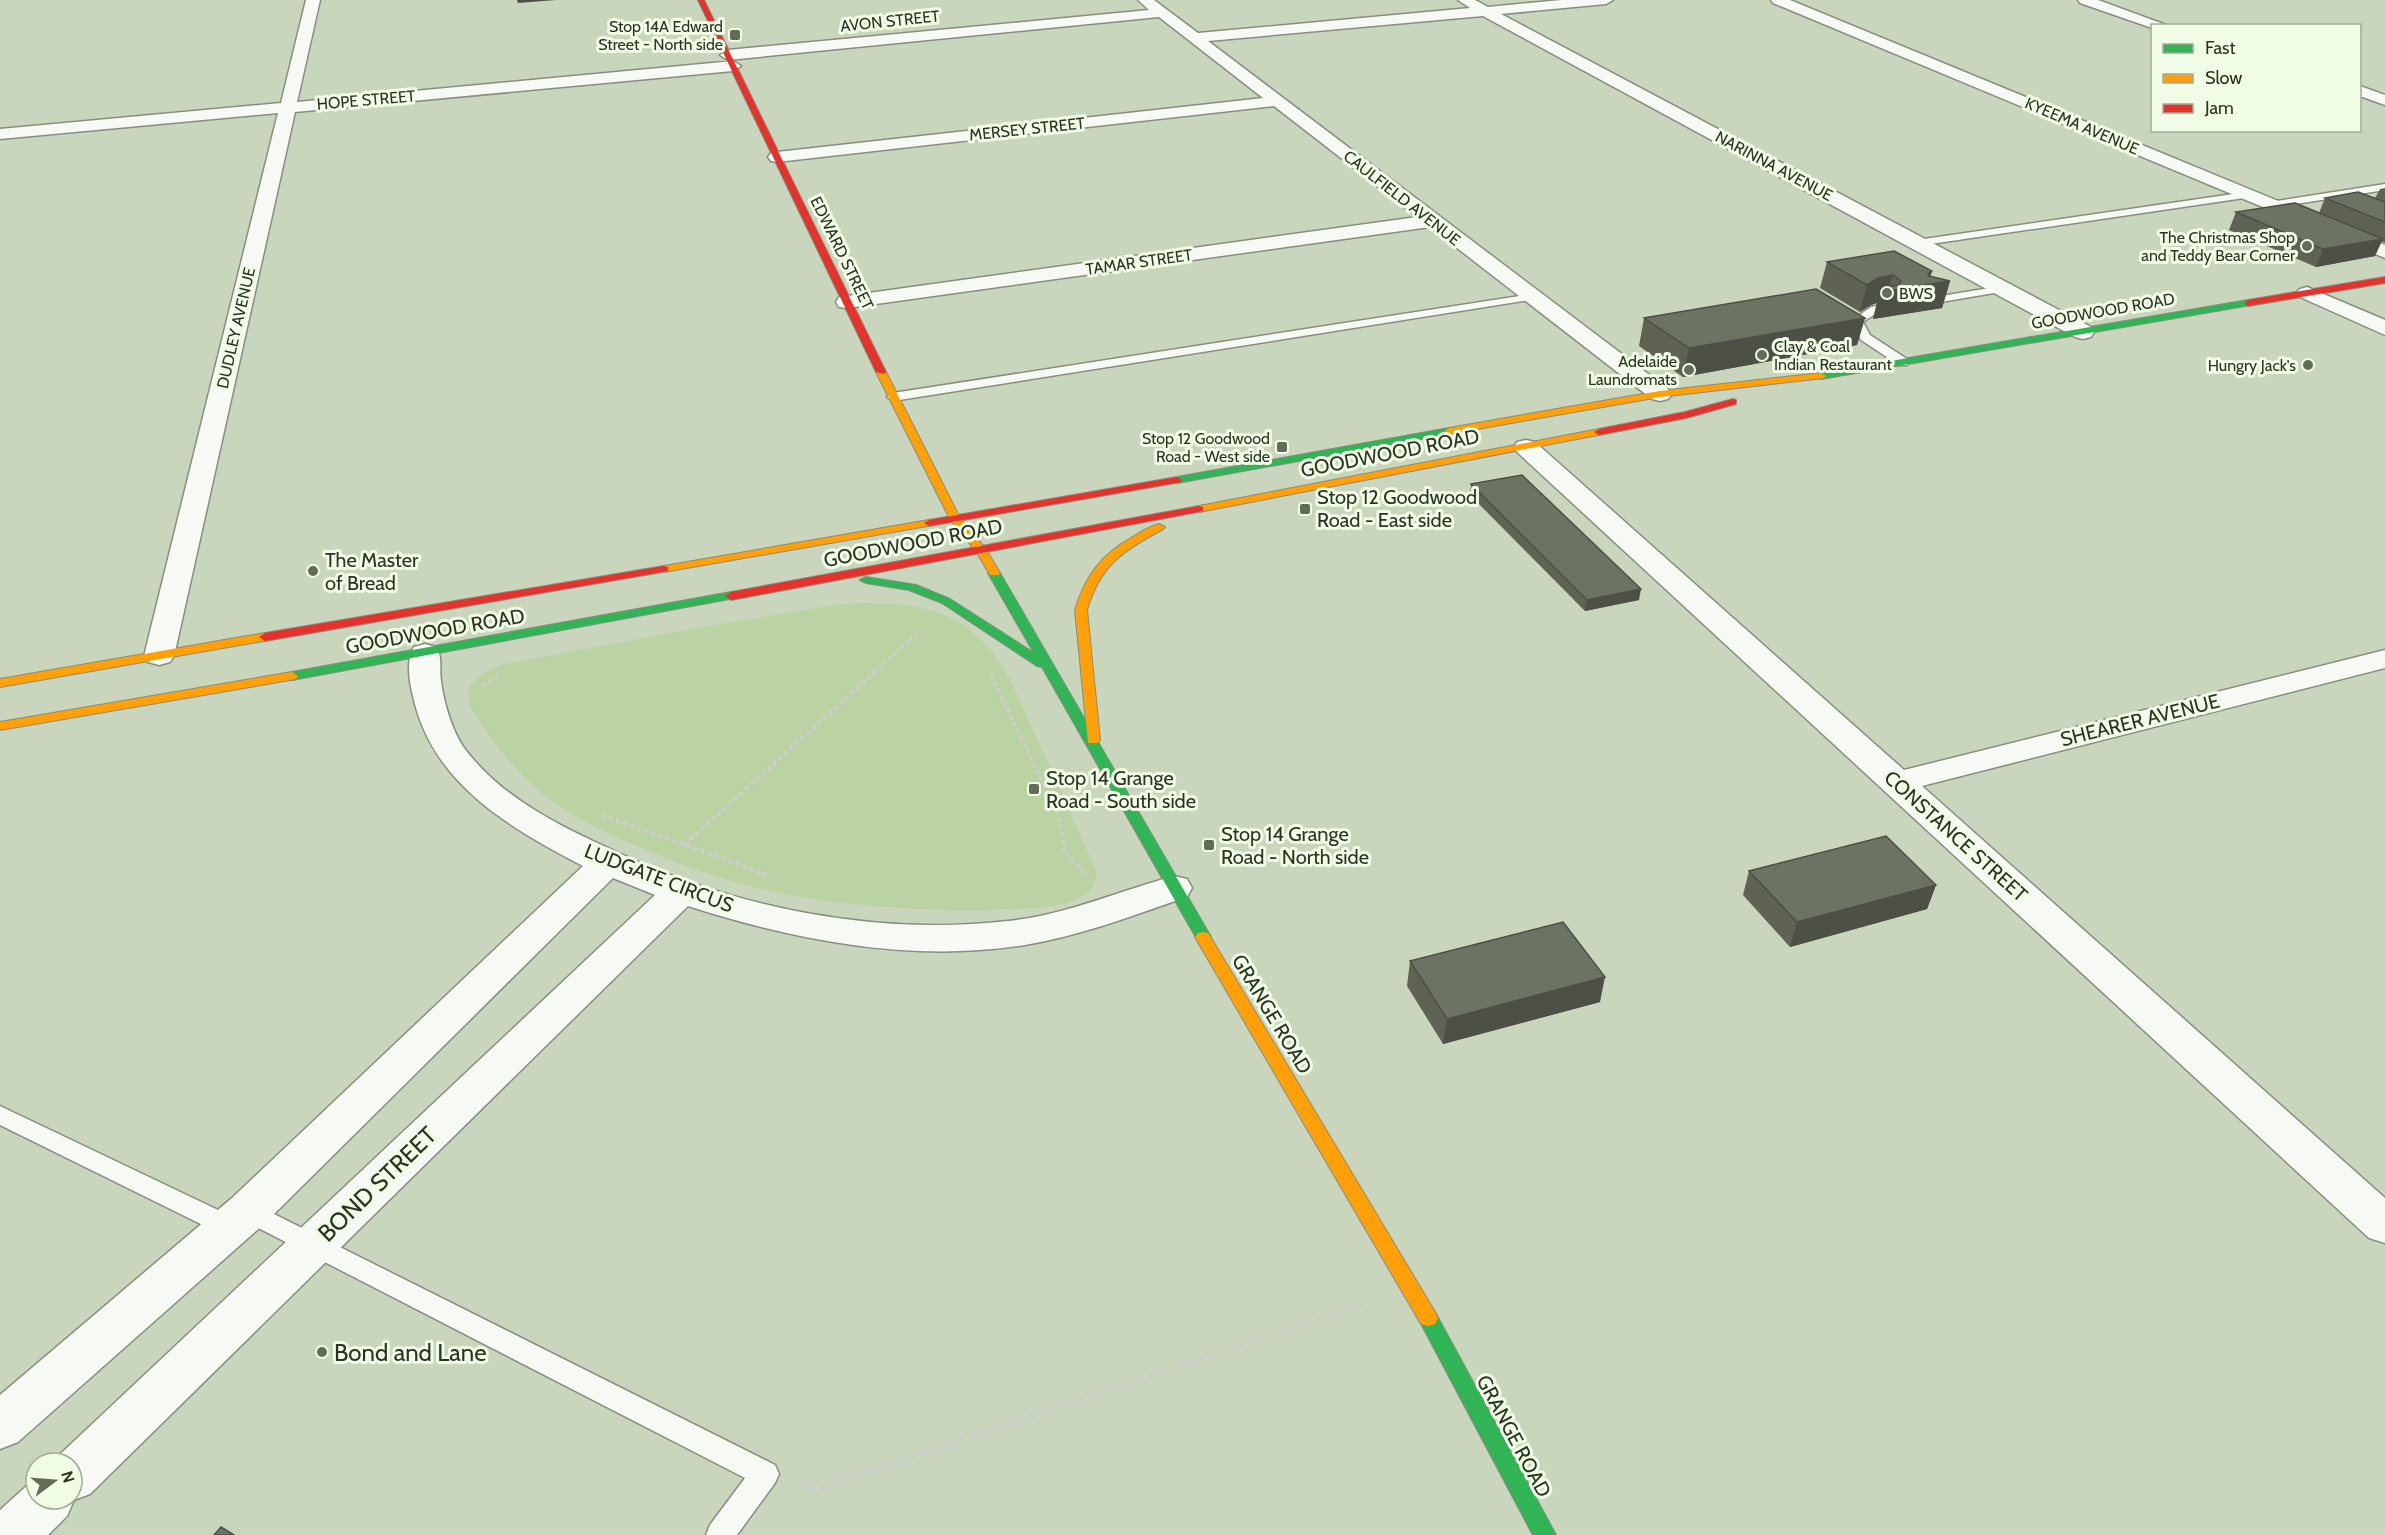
<svg xmlns="http://www.w3.org/2000/svg" width="2385" height="1535" font-family="Cabin,sans-serif">
  <rect width="100%" height="100%" fill="#c9d5bd"/>
  <path fill="#bbd2a3" d="M861,603C932,603 973,614 1010,679L1096,870C1100,906 1042,908 1016,909C930,914 811,905 728,880C700,872 673,861 646,850C605,833 562,813 529,782C507,761 491,739 475,714C456,686 481,672 505,664L708,626L834,605Z"/>
  <g fill="none" stroke-linecap="round" stroke-linejoin="round">
    <defs>
      <path id="lane" d="M2385,184V190L2270,208L2265,205L2270,202Z
        M2247,192L2252,195L2251,197L1917,246L1912,243L1917,240Z
        M2002,286L2006,287V291L1929,304L1923,301L1929,298Z
        M1532,294L1536,295V299L893,401L887,397L893,393Z
        M1886,304L1892,308L1890,310L1878,312L1863,322L1870,335L1907,359L1909,362L1907,365H1899L1861,340L1851,321L1871,307Z
        M0,1106L239,1220L242,1227L239,1234L230,1237L221,1234L0,1125Z
        M248,1201L775,1465L779,1474L775,1483L737,1535H706L710,1525L745,1478L239,1218L236,1211L239,1204Z"/>
      <path id="street" d="M306,0H320L297,102L733,61L741,66L733,71L295,112L174,656L170,662L159,665L148,662L144,656L278,113L0,139V129L281,103Z
        M1138,0H1154L1198,33L1470,8L1458,0H1475L1488,7L1561,0H1613L1606,4L1501,14L2091,327L2094,332L2091,337L2083,339L2075,337L1483,16L1208,41L1668,389L1672,394L1668,399L1660,401L1652,399L1430,227L847,308L839,307L836,302L839,297L847,296L1417,217L1274,106L777,162L771,161L768,157L771,153L777,152L1263,98L1159,17L728,60L720,55L728,50L1149,10Z
        M1771,0H1790L2385,245V258L1773,3Z
        M2078,0H2098L2169,26H2152V28L2080,3Z
        M2360,86L2385,95V105L2360,96Z
        M2307,287L2385,320V335L2300,297L2296,293L2300,289Z
        M1526,440L1535,442L1904,770L2385,650V668L1922,786L2385,1198V1243L2369,1238L1517,452L1514,447L1517,442Z
        M425,644L436,647C443,657 439,669 441,681C444,704 453,735 468,753C507,802 566,829 621,854C739,909 879,936 1008,921C1066,915 1119,891 1174,876L1187,879L1192,888L1187,897C1134,915 1080,936 1025,945C911,963 797,941 688,906L90,1494L74,1500L67,1516L48,1535H0V1510L31,1482L36,1479V1499H72V1463H53L54,1460L655,895L613,878L264,1224L18,1442L0,1449V1395L232,1198L583,866C509,827 432,784 413,696C409,681 406,659 414,647Z"/>
      <path id="fast" d="M2248,300L2252,303L2251,305L1821,379L1816,376L1821,373Z
        M1449,428L1453,429V433L1177,483L1172,480L1177,477Z
        M994,570L1000,573L1211,937L1208,941H1198L1042,667L1037,666L942,603L909,590L866,583L860,580L866,577L916,585L950,599L1034,653L988,573Z
        M731,592L735,594L737,596L735,598L292,680L286,676L292,672Z
        M1428,1310L1435,1312L1556,1535H1533L1418,1318L1421,1312Z"/>
      <path id="slow" d="M878,370L886,372L960,518L985,548L1000,573L998,575H990L976,551L950,519L876,372Z
        M1821,373L1826,376L1824,378L1660,397L1449,434L1444,431L1449,428L1660,391Z
        M1599,429L1603,430V434L1199,512L1194,509L1199,506Z
        M929,520L934,523L933,525L664,572L658,569L664,566Z
        M1159,524L1165,527L1163,529C1123,551 1100,565 1087,610L1100,740L1098,743H1088L1075,610C1085,576 1102,554 1133,537C1141,532 1150,526 1159,524Z
        M265,633L271,637L269,640L0,687V679Z
        M292,672L298,676L296,679L0,730V722Z
        M1203,932L1208,933L1435,1312L1438,1318L1435,1324L1428,1326L1421,1324L1195,937L1198,933Z"/>
      <path id="jam" d="M698,0H704L886,372L884,374L876,372Z
        M2385,277V283L2248,306L2244,303L2248,300Z
        M1733,399L1736,400V404L1686,418L1599,435L1594,432L1599,429L1685,412Z
        M1177,477L1182,480L1181,482L929,526L924,523L929,520Z
        M1199,506L1203,507V511L731,600L725,596L731,592Z
        M664,566L668,567V571L265,641L259,637L265,633Z"/>
    </defs>
    <use href="#lane" stroke="#868f7d" stroke-width="3"/>
    <use href="#street" stroke="#868f7d" stroke-width="3"/>
    <use href="#fast" stroke="#868f7d" stroke-width="2"/>
    <use href="#slow" stroke="#868f7d" stroke-width="2"/>
    <use href="#jam" stroke="#868f7d" stroke-width="2"/>
    <path stroke="#cccfc7" stroke-width="3" stroke-dasharray="4 2" stroke-linecap="butt" d="M874,672L921,630"/>
    <path stroke="#cccfc7" stroke-width="4" stroke-dasharray="4.5 3" stroke-linecap="butt" d="M991,675L1058,814L1065,853L1087,876
      M482,686L498,676
      M602,818L605,816L765,874L762,877
      M684,845L876,671"/>
    <path stroke="#cccfc7" stroke-width="5" stroke-dasharray="6 4.5" stroke-linecap="butt" d="M800,1484L817,1489L1367,1303"/>
    <use href="#lane" fill="#f7f9f5" fill-rule="evenodd"/>
    <use href="#street" fill="#f7f9f5" fill-rule="evenodd"/>
    <use href="#fast" fill="#30b455" fill-rule="evenodd"/>
    <use href="#slow" fill="#ff9f0a" fill-rule="evenodd"/>
    <use href="#jam" fill="#e5322d" fill-rule="evenodd"/>
  </g>
  <path fill="#5e6354" d="M2385,188V243L2381,241L2375,256L2316,267L2229,230L2236,212L2319,213L2325,198H2375L2380,189Z
    M1827,262L1930,277L1950,281L1942,308L1873,319L1877,303L1871,305L1860,312L1820,288Z
    M1644,318H1865L1857,345L1683,377L1639,346Z
    M1471,484L1639,600L1585,611L1470,495Z
    M1749,871L1936,885L1927,909L1790,947L1743,895Z
    M1410,961L1600,1002L1443,1044L1407,986Z"/>
  <path fill="#4c5045" d="M517,0H556L518,3Z
    M2383,239L2375,256L2316,267L2323,249Z
    M1932,271L1928,285L1950,281L1942,308L1873,319L1877,303L1871,305L1860,312L1867,285L1878,278L1893,275L1888,291Z
    M1865,318L1857,345L1683,377L1689,348Z
    M1641,589L1639,600L1585,611L1587,600Z
    M1936,885L1927,909L1790,947L1797,922Z
    M1605,977L1600,1002L1443,1044L1447,1019Z"/>
  <path fill="#6d7362" stroke="#4c5045" stroke-width="1.5" d="M2358,192L2385,202V222L2325,198Z
    M2295,203L2383,239L2323,249L2236,212Z
    M1894,251L1932,271L1928,274L1929,276L1950,281L1880,292L1886,287L1899,285L1901,281L1893,275L1878,278L1867,285L1827,262Z
    M1816,289L1865,318L1689,348L1644,318Z
    M1522,475L1641,589L1587,600L1471,484Z
    M1886,836L1936,885L1797,922L1749,871Z
    M1563,922L1605,977L1447,1019L1410,961Z
    M221,1527L234,1535H214Z"/>
  <g fill="#626c58" stroke="#f0fce6" stroke-width="2">
    <rect x="729" y="29" width="12" height="12" rx="3"/>
    <circle cx="2307" cy="246" r="6"/>
    <circle cx="1887" cy="293" r="6"/>
    <circle cx="1762" cy="355" r="6"/>
    <circle cx="2308" cy="365" r="6"/>
    <circle cx="1689" cy="370" r="6"/>
    <rect x="1276" y="441" width="12" height="12" rx="3"/>
    <rect x="1299" y="503" width="12" height="12" rx="3"/>
    <circle cx="313" cy="571" r="6"/>
    <rect x="1028" y="783" width="12" height="12" rx="3"/>
    <rect x="1203" y="839" width="12" height="12" rx="3"/>
    <circle cx="322" cy="1352" r="6"/>
  </g>
  <g text-anchor="middle" dominant-baseline="central" stroke-width="6" stroke-linejoin="round" paint-order="stroke">
    <g font-size="16" fill="#2b3322" stroke="#f0fce6">
      <text transform="translate(890 21) rotate(-6)">AVON STREET</text>
      <text transform="translate(366 100) rotate(-5)">HOPE STREET</text>
      <text transform="translate(2082 126) rotate(23)">KYEEMA AVENUE</text>
      <text transform="translate(1027 129) rotate(-6)">MERSEY STREET</text>
      <text transform="translate(1774 166) rotate(28)">NARINNA AVENUE</text>
      <text transform="translate(1402 198) rotate(38)">CAULFIELD AVENUE</text>
      <text transform="translate(842 253) rotate(64)">EDWARD STREET</text>
      <text transform="translate(1139 262) rotate(-8)">TAMAR STREET</text>
      <text transform="translate(2103 311) rotate(-10)">GOODWOOD ROAD</text>
      <text transform="translate(236 328) rotate(-77)">DUDLEY AVENUE</text>
    </g>
    <g font-size="16" fill="#2b3322" stroke="#f0fce6" text-anchor="end">
      <text x="723" y="26">Stop 14A Edward<tspan x="723" dy="18">Street - North side</tspan></text>
      <text x="2295" y="237">The Christmas Shop<tspan x="2295" dy="18">and Teddy Bear Corner</tspan></text>
      <text x="1899" y="293" text-anchor="start">BWS</text>
      <text x="1774" y="346" text-anchor="start">Clay &amp; Coal<tspan x="1774" dy="18">Indian Restaurant</tspan></text>
      <text x="1677" y="361">Adelaide<tspan x="1677" dy="18">Laundromats</tspan></text>
      <text x="2296" y="365">Hungry Jack's</text>
      <text x="1270" y="438">Stop 12 Goodwood<tspan x="1270" dy="18">Road - West side</tspan></text>
    </g>
    <g font-size="20" fill="#2b3322" stroke="#f0fce6">
      <text transform="translate(1390 453) rotate(-11)">GOODWOOD ROAD</text>
      <text transform="translate(913 543) rotate(-11)">GOODWOOD ROAD</text>
      <text transform="translate(435 631) rotate(-10)">GOODWOOD ROAD</text>
      <text transform="translate(2140 720) rotate(-14)">SHEARER AVENUE</text>
      <text transform="translate(1956 836) rotate(42)">CONSTANCE STREET</text>
      <text transform="translate(659 878) rotate(21)">LUDGATE CIRCUS</text>
      <text transform="translate(1272 1014) rotate(59)">GRANGE ROAD</text>
      <text transform="translate(1514 1436) rotate(62)">GRANGE ROAD</text>
    </g>
    <g font-size="20" fill="#2b3322" stroke="#f0fce6" text-anchor="start">
      <text x="1317" y="497">Stop 12 Goodwood<tspan x="1317" dy="23">Road - East side</tspan></text>
      <text x="325" y="560">The Master<tspan x="325" dy="23">of Bread</tspan></text>
      <text x="1046" y="778">Stop 14 Grange<tspan x="1046" dy="23">Road - South side</tspan></text>
      <text x="1221" y="834">Stop 14 Grange<tspan x="1221" dy="23">Road - North side</tspan></text>
    </g>
    <g font-size="24" fill="#2b3322" stroke="#f0fce6">
      <text transform="translate(377 1184) rotate(-44)">BOND STREET</text>
    </g>
    <g font-size="24" fill="#2b3322" stroke="#f0fce6" text-anchor="start">
      <text x="334" y="1352">Bond and Lane</text>
    </g>
  </g>
  <rect x="2151" y="24" width="210" height="108" fill="#f0fce6" stroke="#a1ac98" stroke-width="1.5"/>
  <rect x="2163" y="44" width="30" height="9" fill="#30b455" stroke="#a1ac98" stroke-width="1.5"/>
  <text x="2205" y="54" font-size="18" fill="#2b3322">Fast</text>
  <rect x="2163" y="74" width="30" height="9" fill="#ff9f0a" stroke="#a1ac98" stroke-width="1.5"/>
  <text x="2205" y="84" font-size="18" fill="#2b3322">Slow</text>
  <rect x="2163" y="104" width="30" height="9" fill="#e5322d" stroke="#a1ac98" stroke-width="1.5"/>
  <text x="2205" y="114" font-size="18" fill="#2b3322">Jam</text>
  <g transform="translate(54 1481) rotate(74)"><circle r="28" fill="#f0fce6" stroke="#a1ac98" stroke-width="1.5"/>
  <path d="M0-4.5L10 22L0 15L-10 22Z" fill="#626c58"/>
  <text y="-9" font-size="16" font-weight="bold" text-anchor="middle" fill="#2b3322">N</text>
  </g>
</svg>
